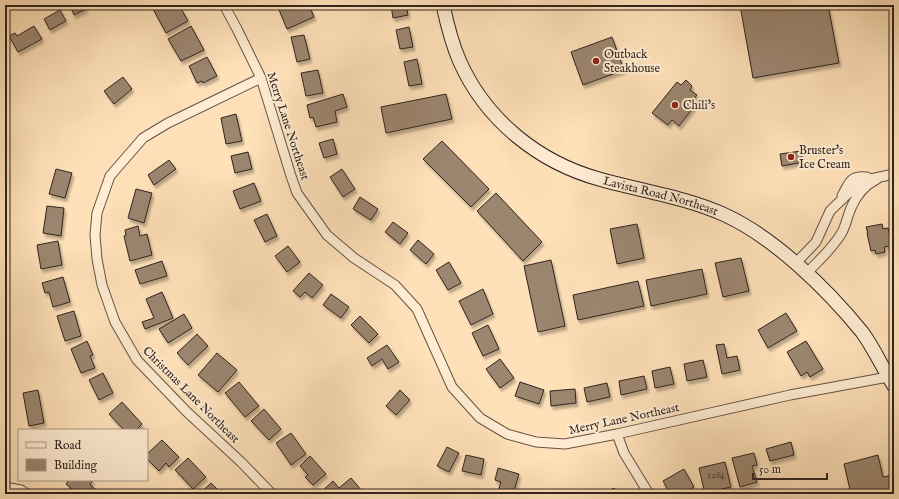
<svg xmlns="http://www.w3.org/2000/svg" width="899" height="499" font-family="'IM FELL English',serif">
  <defs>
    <filter id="shadow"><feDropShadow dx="2" dy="3.5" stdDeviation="1" flood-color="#0004"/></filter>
  </defs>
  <rect width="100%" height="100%" fill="#ffe1b9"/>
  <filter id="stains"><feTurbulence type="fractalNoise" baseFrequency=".005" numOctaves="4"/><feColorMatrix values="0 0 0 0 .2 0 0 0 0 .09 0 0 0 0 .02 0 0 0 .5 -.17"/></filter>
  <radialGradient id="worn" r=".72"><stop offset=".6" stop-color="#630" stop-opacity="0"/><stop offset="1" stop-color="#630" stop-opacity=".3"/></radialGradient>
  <path fill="#9c866f" stroke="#30241e" filter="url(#shadow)" d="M70,5H84L86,9L74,15Z
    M161,5H179L188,21L166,33L153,9Z
    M277,5H309L314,17L287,29Z
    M391,5H406L408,15L393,18Z
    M740,5H828L839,63L753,78Z
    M60,10L66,21L50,30L44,19Z
    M34,26L42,39L18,52L9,36L15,33L17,36Z
    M191,26L204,50L181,61L168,39Z
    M409,27L413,47L400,49L396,30Z
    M304,35L310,59L297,62L291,37Z
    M612,37L624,70L583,85L571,52Z
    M207,57L217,76L203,83L202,81L197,83L189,66Z
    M417,59L422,84L409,86L404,62Z
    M318,70L323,93L306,96L301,73Z
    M123,77L132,89L114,104L104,91Z
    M686,80L692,86L690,90L697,95L693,100L697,103L679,126L672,120L668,125L652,113L677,82L681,85Z
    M343,94L347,107L335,111L337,122L316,127L313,117L310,118L307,105Z
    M446,94L452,119L386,133L381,107Z
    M236,114L242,141L226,144L221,118Z
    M333,139L337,154L324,158L319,143Z
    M442,141L489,189L471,207L423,159Z
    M801,151L802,160H799V163L782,166L780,154Z
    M248,152L252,169L235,173L231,156Z
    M169,160L176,169L154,185L148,175Z
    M56,169L72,173L65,198L49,194Z
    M342,169L355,189L343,197L330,177Z
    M254,183L261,201L240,209L233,191Z
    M136,189L152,193L144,223L128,218Z
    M496,193L542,242L523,261L477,211Z
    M360,197L378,209L371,220L353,209Z
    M47,206L64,208L61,236L43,233Z
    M267,214L277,236L265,242L254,220Z
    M393,222L408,233L400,244L385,232Z
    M637,224L644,258L617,264L610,229Z
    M882,224L883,229L888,228L890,237L892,236L894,245L884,247L885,252L876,254L875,250L871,251L867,233H868L866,227Z
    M138,226L140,236L147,234L152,255L130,261L124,236L126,235L125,230Z
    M418,240L434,254L426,264L410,250Z
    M58,241L62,265L41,269L37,245Z
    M288,246L300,262L287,272L275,256Z
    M741,258L749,291L723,297L715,263Z
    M551,260L565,326L538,332L524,266Z
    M162,261L167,276L140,284L135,270Z
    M449,262L461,283L448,290L436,270Z
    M702,269L707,294L651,306L646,280Z
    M309,273L323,285L312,298L305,292L300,297L293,291Z
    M63,277L70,302L53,307L49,292L45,293L42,283Z
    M638,281L644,306L578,320L573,295Z
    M483,289L493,314L471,325L459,301Z
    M162,292L173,318L145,329L142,322L154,318L146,299Z
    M331,294L349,307L341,318L323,305Z
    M74,311L81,336L65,341L57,316Z
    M786,313L797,331L768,348L758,330Z
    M184,314L192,328L168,343L159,329Z
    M360,316L378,334L369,343L351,325Z
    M488,325L499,349L483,356L472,333Z
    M197,334L208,346L188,365L177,353Z
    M87,341L93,355L90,356L95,368L81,373L71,349Z
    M806,341L823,369L810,377L807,372L801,376L787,352Z
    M724,344L727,358L737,356L740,370L722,374L716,345Z
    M387,345L399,362L388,369L382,359L372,366L367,358Z
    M217,353L237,370L218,392L198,375Z
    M500,359L514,378L500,388L486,369Z
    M703,360L707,377L687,381L684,364Z
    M670,367L674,384L655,388L652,371Z
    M103,373L113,393L99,400L89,380Z
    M644,376L647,389L621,395L619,381Z
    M239,382L259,406L245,417L225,393Z
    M520,382L544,390L539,404L515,396Z
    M607,383L610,397L587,402L584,388Z
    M575,389L576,403L551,406L550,391Z
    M38,390L44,423L29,426L23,393Z
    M400,390L410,400L396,415L386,406Z
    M122,402L142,424L136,430H124L109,414Z
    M264,409L281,429L269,440L251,421Z
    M291,433L306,454L291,465L276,443Z
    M162,440L179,457L169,467L166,463L159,471L147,459V454Z
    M791,442L794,455L770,461L766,449Z
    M447,447L459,453L449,472L437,466Z
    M754,453L757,465L752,466L757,482L740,487L732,458Z
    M466,455L484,459L481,475L462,471Z
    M878,455L883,477L892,475L894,482V494H851L844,464Z
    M310,456L326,474L313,485L305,477L308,475L300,466Z
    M188,458L206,477L193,489L175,470Z
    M725,462L731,487L722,489L723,494H705L699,468Z
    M498,468L519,474L513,494H497L501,482L495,480Z
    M684,469L694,487L681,494L678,489L670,494L663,481Z
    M351,478L362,491L358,494H322L321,492L333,481L339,488Z
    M69,480H93L90,485L100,493L78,494L66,484Z
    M211,483L222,494H199Z
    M614,488L618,494H603Z"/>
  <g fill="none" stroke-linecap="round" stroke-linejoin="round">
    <defs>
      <path id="minor" d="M224,5L237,29L261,78L291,176L297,193L327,235L354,258L395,285L417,309L452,387L480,418L507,434L536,442L565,444L617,434L790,395L888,377
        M261,78L168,123L143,138L110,176L97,213L95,235L97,259L102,285L115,322L137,360L187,412L241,462L272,494
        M842,196C849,183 850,175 867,177
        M795,264L816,242L830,211L861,181L894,174
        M806,274C818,261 832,249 841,234C846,226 847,217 851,208C856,196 865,185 877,179
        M617,434L624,453L649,494
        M5,487L21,490L27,494"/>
      <g id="secondary">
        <path id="s1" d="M443,5C447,24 452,44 460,62C486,120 538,162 599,179C641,191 685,197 725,215C775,238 828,290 862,332C874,348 883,369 894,386"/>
      </g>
    </defs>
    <use href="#minor" stroke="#645345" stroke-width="11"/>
    <use href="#secondary" stroke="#30241e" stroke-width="15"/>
    <use href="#minor" stroke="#ffecd2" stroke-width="9"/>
    <use href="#secondary" stroke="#ffecd2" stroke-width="13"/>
  </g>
  <g fill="#8f2418" stroke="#ffecd2" stroke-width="1.5">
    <circle cx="596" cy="61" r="4"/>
    <circle cx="675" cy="105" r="4"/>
    <circle cx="791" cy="157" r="4"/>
  </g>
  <g text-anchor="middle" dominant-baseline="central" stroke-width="4" stroke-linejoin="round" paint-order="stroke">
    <g font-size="10" fill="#4b3c32">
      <text x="716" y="475">1264</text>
    </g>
    <g font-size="12" fill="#30241e" stroke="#ffecd2" text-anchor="start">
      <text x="604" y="54">Outback<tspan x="604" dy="14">Steakhouse</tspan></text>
      <text x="683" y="105">Chili's</text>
      <text x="799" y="150">Bruster's<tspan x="799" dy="14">Ice Cream</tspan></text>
    </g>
    <g font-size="12" fill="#30241e" stroke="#ffecd2">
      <text transform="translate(288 126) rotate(72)">Merry Lane Northeast</text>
      <text stroke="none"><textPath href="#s1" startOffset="311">Lavista Road Northeast</textPath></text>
      <text transform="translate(191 395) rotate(45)">Christmas Lane Northeast</text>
      <text transform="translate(624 419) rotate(-12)">Merry Lane Northeast</text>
    </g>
  </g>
  <rect width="899" height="499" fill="none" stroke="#ffe1b9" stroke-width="20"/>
  <rect x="6" y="6" width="887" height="487" fill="none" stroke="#30241e" stroke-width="2"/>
  <rect x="10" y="10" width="879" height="479" fill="none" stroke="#30241e"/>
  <rect x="18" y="429" width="130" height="52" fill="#ffecd2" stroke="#ac9c8a"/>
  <rect x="26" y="442" width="20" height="6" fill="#ffecd2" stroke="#ac9c8a"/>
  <text x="54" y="449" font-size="12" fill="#30241e">Road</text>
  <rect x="26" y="459" width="20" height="12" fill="#9c866f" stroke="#ac9c8a"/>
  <text x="54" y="469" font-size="12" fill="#30241e">Building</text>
  <path d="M753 473v6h74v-6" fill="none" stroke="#30241e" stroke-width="2"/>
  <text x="759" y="473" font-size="12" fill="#30241e" stroke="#ffecd2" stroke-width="3" paint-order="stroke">50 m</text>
  <rect width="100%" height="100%" filter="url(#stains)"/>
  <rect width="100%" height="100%" fill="url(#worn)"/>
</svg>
